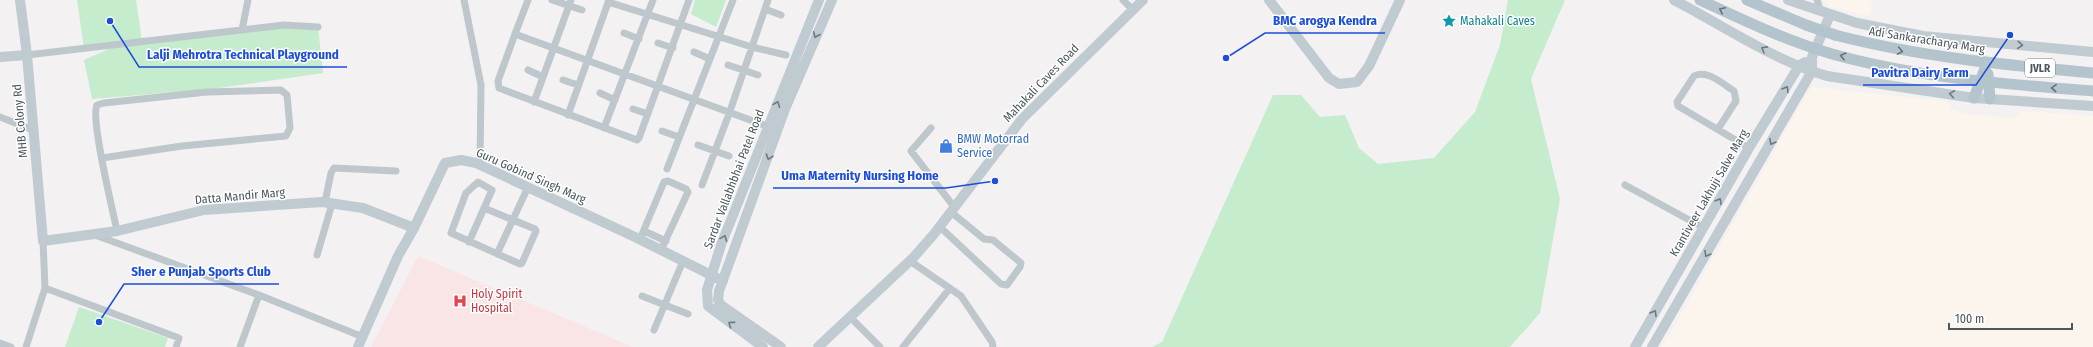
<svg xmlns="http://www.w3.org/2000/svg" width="2093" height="347" font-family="'Fira Sans Condensed',sans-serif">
  <rect width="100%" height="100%" fill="#f3f1f2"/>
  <path fill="#fbf5ed" d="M1825,0H1872L1870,16L1830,7Z
    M1811,87L1947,101L1953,110L1968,114L2013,118L2020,111L2093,116V347H1662Z"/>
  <path fill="#fae5e6" d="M418,256L633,347H371Z"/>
  <path fill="#c4eccd" d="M77,0H136L142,41L269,29L318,27L323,73L212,89L92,99L84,60L120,44L84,48Z
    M695,0H726L716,27L691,14Z
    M1508,0H1565L1531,79L1560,199L1540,313L1510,347H1152L1162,342L1273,95H1301L1320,117L1345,115L1359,148L1378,164L1434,158L1475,112L1500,45Z
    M79,307L168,338L165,347H65Z"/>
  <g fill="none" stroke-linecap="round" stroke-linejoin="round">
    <path stroke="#bec7cc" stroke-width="7" d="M464,0L481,85L480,165
      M528,0L515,34L772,128
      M552,0L582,10
      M1123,0L1133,10
      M1817,0L1821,12
      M608,2L752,47L786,55
      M765,9L781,15
      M242,30L248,0
      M624,33L639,39
      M515,34L498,81L499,88L637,140L639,138L689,0
      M658,43L673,48
      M694,52L710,59
      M27,55L284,25L318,27
      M728,65L758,75
      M528,70L543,77
      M563,80L578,85
      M600,93L615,100
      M534,102L571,0
      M633,109L648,114
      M568,115L609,0
      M0,117L33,130
      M604,128L653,0
      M931,128L911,151L955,208
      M1718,129L1736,101L1734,91C1723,84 1707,69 1694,76L1677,102L1678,106L1749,148
      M662,131L679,137
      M698,145L729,156
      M102,158L182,146L286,136L290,128L287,95L281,90L207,92L104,103L97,105C90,118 113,211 117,231
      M667,169L733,0
      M702,185L729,114L768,0
      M1625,185L1704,228
      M325,202L331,173L334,168L396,171
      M940,227L1001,284L1007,285L1020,267L1021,263L993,240L984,239L951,212
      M644,231L666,241
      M95,235L259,295L363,337
      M640,239L664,182L668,181L686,189L688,192L661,250
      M469,242L492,190L478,182L466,193L451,233L520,264L522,263L536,231L535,229L484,208
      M497,254L528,187
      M317,255L332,204
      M910,261L961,296L992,342L993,347
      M45,288L179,338L176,347
      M642,296L688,314
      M850,317L880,347
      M654,330L683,261
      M0,343L11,347
      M26,347L45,288L43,241
      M240,347L259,295
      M903,347L950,288"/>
    <path stroke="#bfcad1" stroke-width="10" d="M20,0L27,55L43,241L117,231L204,210L322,202L363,208L414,228
      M1269,0L1329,78L1339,84L1357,82L1369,66L1400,0
      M1674,0C1724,26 1773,60 1827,76L1974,98L2093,106
      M1788,0L1857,23L1923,36L2093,52
      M0,57L27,55
      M358,347L398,256L414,228L445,163L461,160L476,163L635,237L723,281
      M763,347L708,306L707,290L721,245L819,0
      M781,347L721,305L718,300L719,291L785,109L832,0
      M818,347L913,258L934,234L1022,119L1143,0
      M1635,347L1749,148L1799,66L1805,62
      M1652,347L1812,71V57L1830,15"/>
    <path stroke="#b3c4cd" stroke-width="11" d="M1747,0L1806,25
      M1835,35C1920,57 2006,65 2093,73
      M1988,74L1990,99
      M1974,98L1987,63"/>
    <path stroke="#b3c4cd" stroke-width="11" d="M1700,0C1743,20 1787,41 1832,54C1919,78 2003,84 2093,91
      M1806,25L1835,35"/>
  </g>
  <defs><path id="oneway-chevron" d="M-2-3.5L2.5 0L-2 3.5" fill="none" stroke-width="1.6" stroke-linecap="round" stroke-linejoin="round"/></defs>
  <g stroke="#647279">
    <use href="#oneway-chevron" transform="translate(1722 10) rotate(-155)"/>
    <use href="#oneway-chevron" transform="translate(1900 51) rotate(10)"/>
    <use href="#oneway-chevron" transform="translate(1843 56) rotate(-166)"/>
    <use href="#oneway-chevron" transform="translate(2054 88) rotate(-176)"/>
  </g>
  <g stroke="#6d7a80">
    <use href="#oneway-chevron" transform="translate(816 35) rotate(113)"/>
    <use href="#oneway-chevron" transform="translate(2020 45) rotate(5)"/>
    <use href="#oneway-chevron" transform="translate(1764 49) rotate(-151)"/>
    <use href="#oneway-chevron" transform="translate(1786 89) rotate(-59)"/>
    <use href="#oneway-chevron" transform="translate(1952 94) rotate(-172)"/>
    <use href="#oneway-chevron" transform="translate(777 104) rotate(-68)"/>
    <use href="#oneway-chevron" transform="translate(1772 142) rotate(120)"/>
    <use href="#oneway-chevron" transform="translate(769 157) rotate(109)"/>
    <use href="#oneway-chevron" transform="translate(1719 201) rotate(-60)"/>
    <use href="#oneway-chevron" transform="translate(724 238) rotate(-69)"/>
    <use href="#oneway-chevron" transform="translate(1707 254) rotate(120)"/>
    <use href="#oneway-chevron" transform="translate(1654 313) rotate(-60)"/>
    <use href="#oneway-chevron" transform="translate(731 324) rotate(-144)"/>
  </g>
  <defs>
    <symbol id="sight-bare" viewBox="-9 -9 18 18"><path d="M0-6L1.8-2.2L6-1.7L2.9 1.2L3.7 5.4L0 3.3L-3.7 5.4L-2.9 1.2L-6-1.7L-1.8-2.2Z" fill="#0f9aa8" stroke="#fff" stroke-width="2.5" paint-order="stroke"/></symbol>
    <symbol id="shop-bare" viewBox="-9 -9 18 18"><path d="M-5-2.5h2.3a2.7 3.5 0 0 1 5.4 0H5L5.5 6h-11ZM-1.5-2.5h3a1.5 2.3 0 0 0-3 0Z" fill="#3f7fe0" stroke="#fff" stroke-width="2.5" paint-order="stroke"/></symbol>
    <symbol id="hospital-bare" viewBox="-9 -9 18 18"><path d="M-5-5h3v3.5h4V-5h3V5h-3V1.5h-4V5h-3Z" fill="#e0444e" stroke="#fff" stroke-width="2.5" paint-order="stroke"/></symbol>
  </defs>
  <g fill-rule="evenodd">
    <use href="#sight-bare" x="1439" y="11" width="20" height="20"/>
    <use href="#shop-bare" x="936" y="136" width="20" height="20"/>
    <use href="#hospital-bare" x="450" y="291" width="20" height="20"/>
  </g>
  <g text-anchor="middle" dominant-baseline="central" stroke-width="3" stroke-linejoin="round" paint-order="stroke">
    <rect fill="#fff" stroke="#80898e" stroke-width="1" x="2025" y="59" width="30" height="18" rx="3"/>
    <g font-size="11" font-weight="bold" fill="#4a575d">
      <text x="2040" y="68">JVLR</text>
    </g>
    <g font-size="12" fill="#0d838f" stroke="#fff" text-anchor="start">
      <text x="1460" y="21">Mahakali Caves</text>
    </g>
    <g font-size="12" fill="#4a575d" stroke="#fff">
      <text transform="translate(1927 40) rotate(9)">Adi Sankaracharya Marg</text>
      <text transform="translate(1041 83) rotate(-46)">Mahakali Caves Road</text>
      <text transform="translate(20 121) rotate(-95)">MHB Colony Rd</text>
      <text transform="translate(531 176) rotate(24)">Guru Gobind Singh Marg</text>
      <text transform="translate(734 179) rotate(-69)">Sardar Vallabhbhai Patel Road</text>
      <text transform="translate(1709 193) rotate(-60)">Krantiveer Lakhuji Salve Marg</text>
      <text transform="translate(240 196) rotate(-5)">Datta Mandir Marg</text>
    </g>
    <g font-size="12" fill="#366cbe" stroke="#fff" text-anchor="start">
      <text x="957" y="139">BMW Motorrad<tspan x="957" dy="14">Service</tspan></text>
    </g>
    <g font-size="12" fill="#be3a42" stroke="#fff" text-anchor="start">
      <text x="471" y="294">Holy Spirit<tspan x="471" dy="14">Hospital</tspan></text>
    </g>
  </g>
  <path fill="none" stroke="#1d4ed8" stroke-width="1.5" d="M1226 58L1265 33H1385M110 21L139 67H347M2010 35L1976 85H1863M995 181L946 188H773M99 322L124 284H279"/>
  <g fill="#1d4ed8" stroke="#fff" stroke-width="1.5">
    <circle cx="1226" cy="58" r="4"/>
    <circle cx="110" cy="21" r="4"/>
    <circle cx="2010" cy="35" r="4"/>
    <circle cx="995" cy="181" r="4"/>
    <circle cx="99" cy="322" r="4"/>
  </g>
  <g font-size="13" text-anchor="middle" font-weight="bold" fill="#1d4ed8" stroke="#fff" stroke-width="3" stroke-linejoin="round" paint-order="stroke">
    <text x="1325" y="25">BMC arogya Kendra</text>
    <text x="243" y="59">Lalji Mehrotra Technical Playground</text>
    <text x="1920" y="77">Pavitra Dairy Farm</text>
    <text x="860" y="180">Uma Maternity Nursing Home</text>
    <text x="201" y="276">Sher e Punjab Sports Club</text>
  </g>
  <path d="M1949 323v6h123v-6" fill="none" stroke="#4a575d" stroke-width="2"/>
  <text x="1955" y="323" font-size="12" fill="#4a575d" stroke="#ffffff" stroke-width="3" paint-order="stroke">100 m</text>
</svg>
